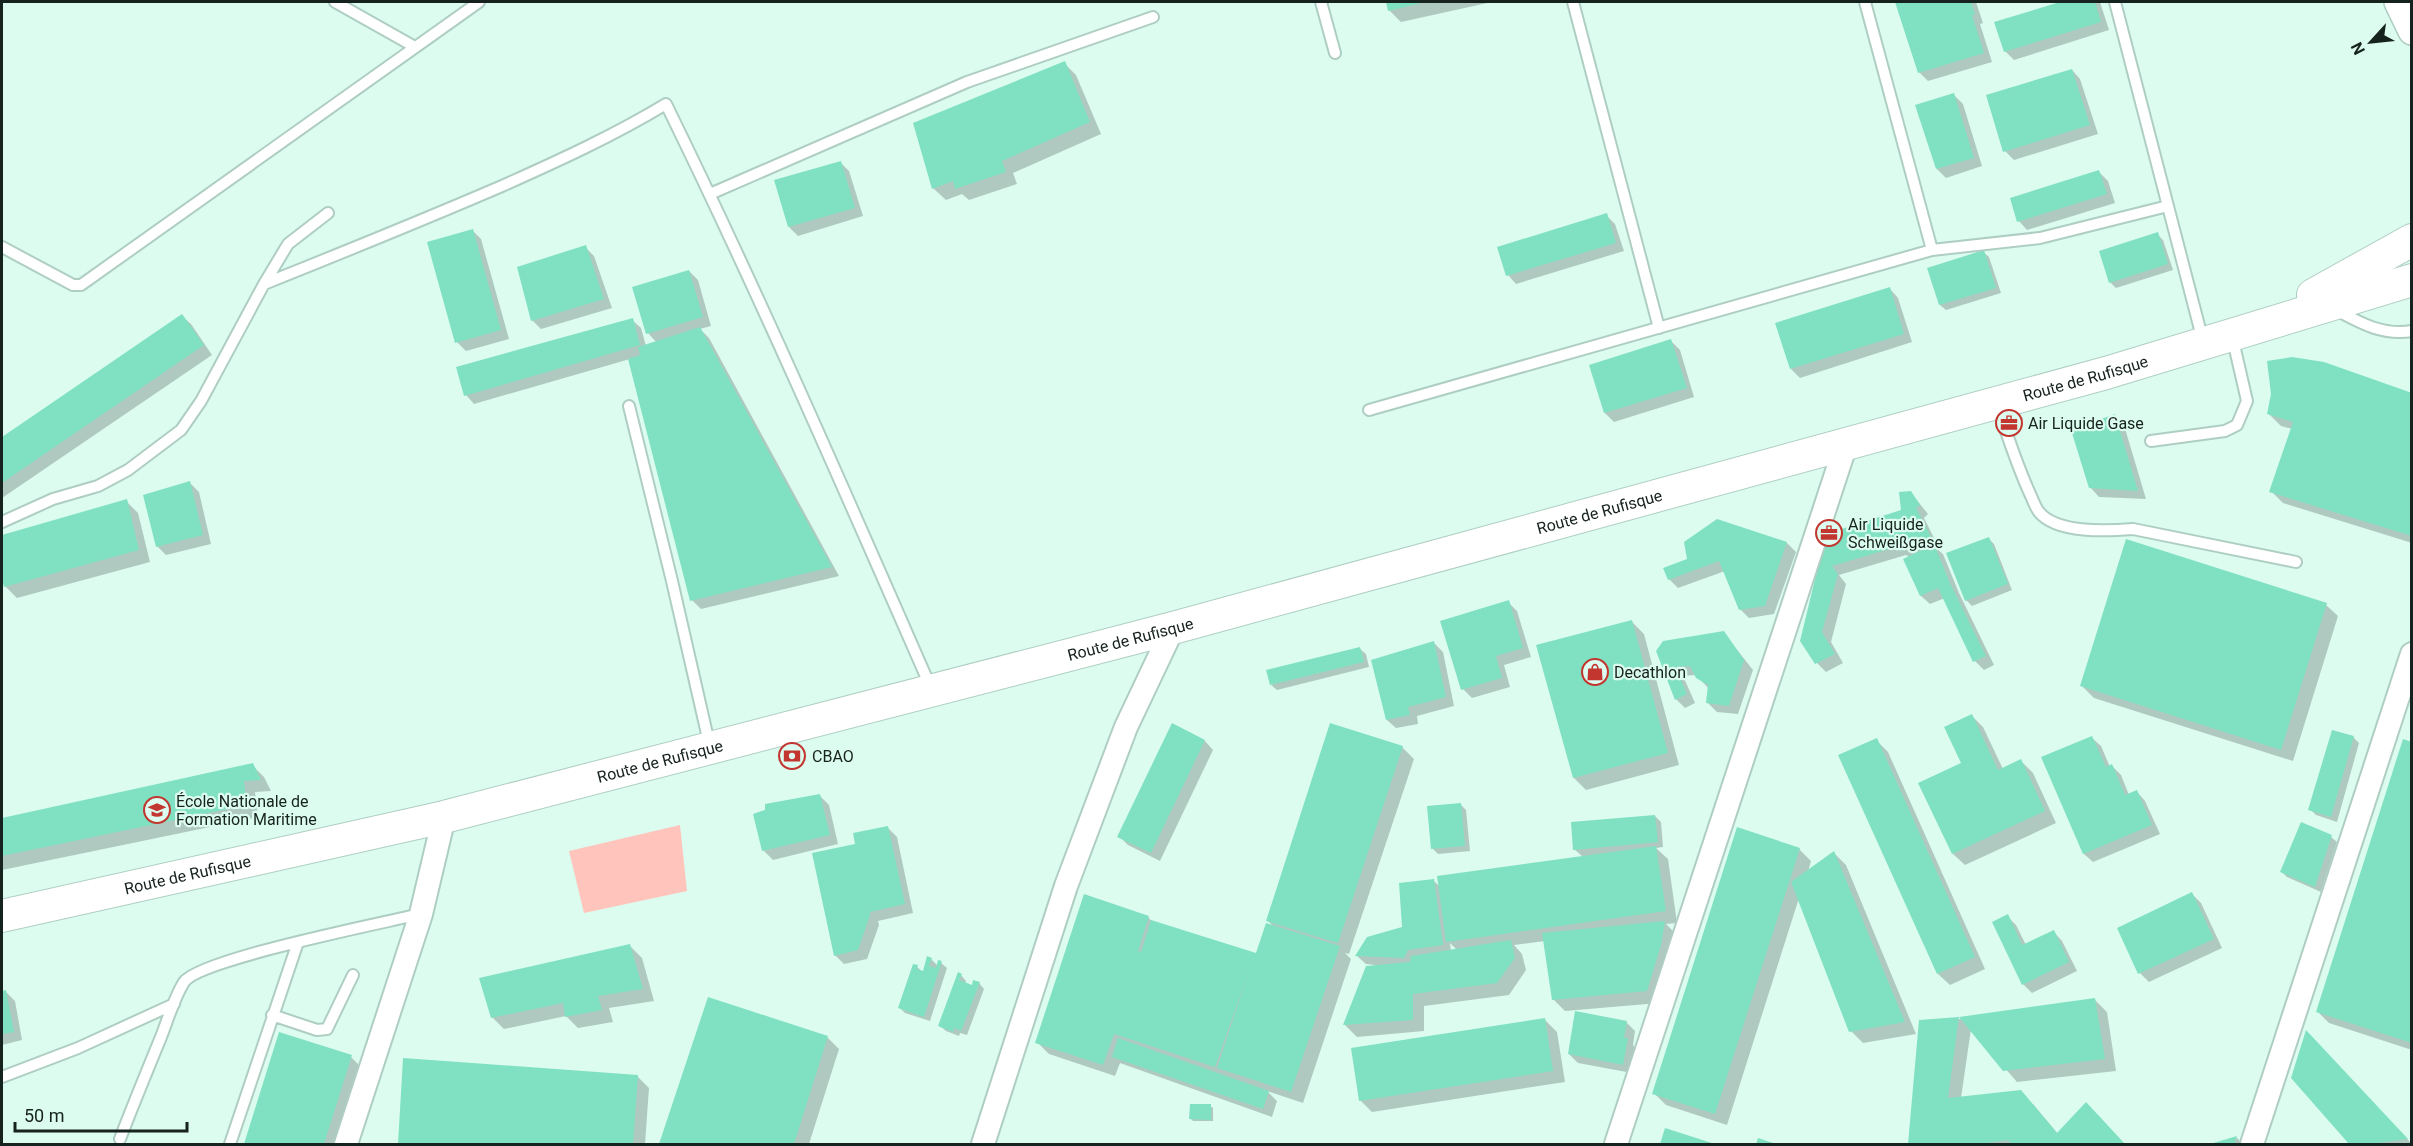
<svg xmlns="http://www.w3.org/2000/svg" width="2413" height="1146" font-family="Roboto,sans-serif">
  <rect width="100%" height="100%" fill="#dcfcf0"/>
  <path fill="#ffc5bd" d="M680,825L687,891L584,913L569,851Z"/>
  <path fill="#0003" fill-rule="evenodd" d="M1387,2H1492L1401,22L1389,10Z
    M1897,2H1976L1983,23L1980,24L1992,62L1928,81L1919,72Z
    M2065,2H2100L2109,30L2014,60L2005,51L1996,23Z
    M1064,63L1076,75L1101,134L1013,173L1017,184L969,200L962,194L946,200L934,189L914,123Z
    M2072,70L2080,79L2098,134L2014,160L2005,151Z
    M1954,95L1963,104L1982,166L1946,178L1937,169Z
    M840,162L849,171L863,216L798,236L789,227Z
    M2099,172L2108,181L2115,203L2027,230L2019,221Z
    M1606,215L1615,224L1624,251L1516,284L1508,275Z
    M472,230L481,239L509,339L466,351L457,342Z
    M2157,234L2163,240L2173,270L2116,288L2110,282Z
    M585,247L594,256L612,308L541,329L532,320Z
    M1983,252L1989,257L2001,293L1946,310L1940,305L1929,269Z
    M689,271L698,280L711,326L700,329L709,338L839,576L701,609L692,600L630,359L474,404L466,395L632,320L641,328L646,346L657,343L648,333Z
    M1890,289L1898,298L1912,342L1800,378L1791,369Z
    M182,316L191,324L212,355L2,498V439Z
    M1671,341L1680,350L1694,397L1614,422L1605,413L1591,366Z
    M2412,395V543L2283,503L2271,491L2292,429L2281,426L2269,414Z
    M2115,416L2124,425L2146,499L2099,497L2090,487Z
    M190,483L199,492L211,544L166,555L157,546Z
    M1911,493L1928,514L1924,518L1938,546L1936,548L1943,554L1959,593L1994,665L1984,670L1975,661L1945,598L1930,604L1921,596L1905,559L1909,557L1906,555L1839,575L1846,584L1831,642L1843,663L1826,672L1817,663L1802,640L1827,535L1902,511Z
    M126,501L138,513L150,562L17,598L5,586L2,572V537Z
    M1717,521L1787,543L1796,552L1774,614L1749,618L1740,609L1725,571L1678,588L1669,579L1689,560Z
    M1989,539L1994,544L2012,590L1972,606L1966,600Z
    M1508,602L1517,611L1531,657L1504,665L1510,687L1472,698L1463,689Z
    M2326,605L2338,616L2293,761L2094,698L2082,686Z
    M1632,622L1644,634L1679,765L1586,790L1574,778Z
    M1723,632L1753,670L1738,714L1717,712L1708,703L1709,689L1696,675L1683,676L1695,703L1685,708L1676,699L1658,652Z
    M1434,643L1443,652L1454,706L1417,716L1418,724L1396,728L1387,720Z
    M1360,649L1366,654L1369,667L1277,690L1271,685Z
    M1971,715L1983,727L2003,769L2021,761L2033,773L2056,823L1965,865L1953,854L1920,784L1963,764Z
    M1172,725L1205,741L1213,750L1160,861L1128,845L1119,836Z
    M2353,737L2359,743L2337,822L2316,815L2310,809Z
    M2092,738L2101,746L2110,767L2112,766L2121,775L2129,795L2137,792L2145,801L2160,834L2093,862L2084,854L2043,758Z
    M1876,740L1888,752L1985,969L1950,985L1938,974Z
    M2412,743V1050L2329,1023L2317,1011Z
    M1402,747L1414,759L1349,954L1345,953L1351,959L1303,1103L1267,1091L1277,1101L1272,1117L1120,1063L1115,1076L1049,1054L1037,1042L1085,896L1149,918L1153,923L1256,955L1274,927L1268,921Z
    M252,765L264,777L271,791L255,792L258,817L2,870V819Z
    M820,796L829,805L838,844L773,860L764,851L755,815Z
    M1460,804L1466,810L1470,851L1438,854L1433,849Z
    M1655,816L1661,822L1663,847L1656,848L1668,859L1677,923L1666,924L1676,934L1659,1003L1565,1011L1553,999L1545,941L1514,945L1522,954L1526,970L1509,995L1424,1006V1031L1357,1037L1345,1025L1367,967H1375V965L1366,964L1357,956L1404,928L1434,881L1440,887L1583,857L1574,849ZM1450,943L1457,950L1451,951Z
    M888,828L897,837L913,913L878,921L879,925L867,959L844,964L835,955L857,845Z
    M2331,837L2337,842L2321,892L2287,877L2281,871Z
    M1799,849L1811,861L1808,872L1834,853L1846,865L1916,1034L1863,1043L1851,1031L1799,898L1727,1125L1666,1105L1654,1093Z
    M2192,894L2201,903L2222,948L2149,982L2140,973L2119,928Z
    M2007,916L2016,925L2026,945L2054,932L2062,941L2077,971L2032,993L2023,984Z
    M630,946L642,958L654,1001L609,1008L613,1022L578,1028L566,1016L504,1029L492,1017Z
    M931,959L938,966L941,963L947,968L930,1021L905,1013L900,1008L917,967L924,973Z
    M961,975L966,981L965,984L972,987L979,983L984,989L967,1035L960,1033L959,1036L946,1031L940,1026Z
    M6,992L15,1001L22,1040L2,1045V993Z
    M709,999L827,1037L839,1049L809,1144H661Z
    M2095,1000L2107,1012L2116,1071L2017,1082L1971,1029L1961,1098L2033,1104L2058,1134L2098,1115L2124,1144H1909L1920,1021L1961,1019Z
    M1545,1020L1557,1032L1565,1082L1372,1112L1360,1100Z
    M1626,1022L1635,1031L1633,1045L1636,1049L1632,1073L1578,1063L1569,1054Z
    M280,1034L351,1057L363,1069L339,1144H245Z
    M2315,1041L2412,1144H2351L2293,1078Z
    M404,1060L637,1076L649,1088L645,1144H399Z
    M1210,1106L1213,1108V1121H1193L1191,1119Z
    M1666,1130L1712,1144H1661Z
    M2237,1138L2243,1144H2213Z"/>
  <path fill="#7fe1c1" d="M1386,2H1425L1388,11Z
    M1895,2H1971L1975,15H1972L1984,53L1918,73Z
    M2060,2H2095L2101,22L2004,52L1994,22Z
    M1065,61L1090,122L1002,161L1006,172L955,189L953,181L932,189L913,123Z
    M2072,69L2090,125L2003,152L1986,95Z
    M1954,93L1974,158L1936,169L1915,105Z
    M841,161L855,208L788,227L774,180Z
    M2099,170L2107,194L2017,222L2010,198Z
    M1607,213L1616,243L1506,276L1497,247Z
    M473,229L501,330L455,343L427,242Z
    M2158,232L2168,264L2109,283L2099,251Z
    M586,245L604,299L531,321L517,267Z
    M1984,250L1996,288L1939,305L1927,268Z
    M689,270L703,317L646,334L632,287Z
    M1890,287L1904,334L1790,369L1775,323Z
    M182,314L204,345L2,483V437Z
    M633,318L640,345L464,396L456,367Z
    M700,327L832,567L690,601L628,359L640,355L638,347Z
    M1671,339L1687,388L1604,413L1589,365Z
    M2292,357L2324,362L2412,393V536L2269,492L2293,422L2267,414L2271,394L2267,361Z
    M2115,414L2138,491L2089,488L2071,430Z
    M190,481L203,535L156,547L143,495Z
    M1911,491L1920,505L1916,508L1931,537L1902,551L1896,547L1832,566L1838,574L1822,632L1835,654L1815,664L1800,641L1826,534L1901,510L1899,492Z
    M127,499L139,550L4,587L2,578V535Z
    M1717,519L1787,542L1765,606L1739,610L1719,561L1668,580L1663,568L1687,559L1684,542Z
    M1989,537L2008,584L1965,601L1946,553Z
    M2126,539L2327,603L2281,750L2080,686Z
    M1934,544L1950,583L1986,656L1973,662L1938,588L1920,596L1903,559Z
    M1509,600L1523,648L1496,656L1502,678L1461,690L1440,621Z
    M1632,620L1668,753L1573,778L1536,645Z
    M1724,631L1744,660L1729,706L1706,703L1708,685L1696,678L1690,666L1675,667L1687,694L1675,700L1656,651L1663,641Z
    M1434,641L1446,697L1408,707L1410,715L1386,720L1371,660Z
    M1360,647L1364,662L1270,685L1266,670Z
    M1972,714L1998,770L2021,759L2045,811L1952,854L1918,783L1961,763L1944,727Z
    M1172,723L1205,740L1151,853L1117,837Z
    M1330,723L1403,746L1338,943L1266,921Z
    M2332,730L2354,736L2331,817L2308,810Z
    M2092,736L2106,767L2112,764L2125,795L2137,790L2152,825L2083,854L2041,757Z
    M1877,738L1975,957L1937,974L1838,755Z
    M2403,739L2412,742V1043L2316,1012Z
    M253,763L261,780L244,781L247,805L2,856V818Z
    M820,794L830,835L762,851L753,814L765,810V804Z
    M1461,803L1465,846L1431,849L1427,806Z
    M1655,815L1658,842L1573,850L1571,822Z
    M2301,822L2332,835L2315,887L2280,872Z
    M888,826L905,904L870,912V915L858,950L834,956L812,853L855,844L853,833Z
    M1737,827L1800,848L1715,1114L1652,1094Z
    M1656,846L1666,911L1446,942L1437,876Z
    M1834,851L1905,1022L1849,1032L1791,882Z
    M1434,879L1443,945L1408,950L1404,958L1355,956L1367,937L1402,927L1399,883Z
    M2192,892L2214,939L2138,974L2117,928Z
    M1084,894L1149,916L1138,951L1141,952L1151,920L1256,953L1266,923L1340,946L1291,1092L1217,1068L1249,971L1215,1067L1114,1034L1103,1065L1035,1043Z
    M2008,914L2022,945L2054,930L2069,962L2022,985L1992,922Z
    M1665,921L1661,945L1647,991L1552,1000L1542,933Z
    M1511,940L1515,958L1497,983L1413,994V1020L1343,1025L1366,966L1410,962L1411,956Z
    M630,944L643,989L598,996L602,1010L565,1017L563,1003L491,1018L479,978Z
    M927,956L932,958L929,966L936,968L938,960L942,961L924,1017L898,1008L913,964L918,965L917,969L923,971Z
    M958,972L962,974L959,980L972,985L973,980L980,982L961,1031L954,1028L953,1032L938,1026Z
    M6,990L14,1032L2,1034V991Z
    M708,997L828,1036L794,1144H659Z
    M2095,998L2105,1059L2003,1071L1959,1017Z
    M1575,1011L1627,1021L1624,1038H1628L1623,1065L1568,1054Z
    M1959,1017L1948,1098L2021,1090L2057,1133L2086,1102L2125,1144H2012L2008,1140L1980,1144H1908L1919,1020Z
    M1545,1018L1553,1071L1359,1101L1351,1048Z
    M2306,1030L2408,1139L2369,1144H2349L2291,1078Z
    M279,1032L352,1055L324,1144H244Z
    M1118,1038L1269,1091L1263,1109L1112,1057Z
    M403,1058L638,1075L633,1144H398Z
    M1190,1104H1211V1120L1189,1119Z
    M1665,1128L1715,1144H1660Z
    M2237,1136L2234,1144H2210Z
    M1758,1138L1776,1144H1756Z"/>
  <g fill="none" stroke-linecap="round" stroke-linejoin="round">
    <defs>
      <path id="service" d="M335,2L415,47
        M1321,2L1335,53
        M1573,2L1659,328
        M1865,2L1932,250
        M2115,2L2203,341
        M710,194L967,82L1153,17
        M2,247L73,285H81L479,2
        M264,284C344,252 423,220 502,186C558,161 613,136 666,104C760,296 845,492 931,688
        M2336,310C2360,323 2383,336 2412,331
        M1997,404C2007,435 2017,466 2031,496C2033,501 2036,508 2039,512C2057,534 2108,531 2133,529L2296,562
        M629,406L672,581L710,747
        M1369,410L1932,250L2040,238L2168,206
        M2151,441L2225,431L2237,425L2247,401L2232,336
        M2,522L53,499L98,486L128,470L181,430L201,401L264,284L288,244L328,213
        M272,1015L317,1030L327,1029L353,975
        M2,1077L78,1048L174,1004
        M120,1139C133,1105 147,1071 161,1037C168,1019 174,998 184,982C200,959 383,923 420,914
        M230,1144L298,942"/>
      <path id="minor" d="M346,1144L421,914L444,817
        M983,1144L1066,886L1126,727L1173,628
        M1616,1144L1846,444
        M2252,1144L2412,654"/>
      <path id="tertiary" d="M2398,2L2412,31"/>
      <g id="secondary">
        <path d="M2313,295L2412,240"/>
        <path id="s1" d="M2,916L444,817L1173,628L2106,373L2412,280"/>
      </g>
    </defs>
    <use href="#service" stroke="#afcec3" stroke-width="14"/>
    <use href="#minor" stroke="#afcec3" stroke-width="26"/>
    <use href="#tertiary" stroke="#afcec3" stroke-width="30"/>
    <use href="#secondary" stroke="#afcec3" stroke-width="34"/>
    <use href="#service" stroke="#fff" stroke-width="10"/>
    <use href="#minor" stroke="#fff" stroke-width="22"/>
    <use href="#tertiary" stroke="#fff" stroke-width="27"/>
    <use href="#secondary" stroke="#fff" stroke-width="32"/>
  </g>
  <defs>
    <symbol id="office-ring" viewBox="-11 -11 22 22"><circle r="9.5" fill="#dcfcf0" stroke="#c3352f" stroke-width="1.5"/><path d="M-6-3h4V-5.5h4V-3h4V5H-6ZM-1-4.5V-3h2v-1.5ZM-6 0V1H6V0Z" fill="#c3352f"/></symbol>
    <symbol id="shop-ring" viewBox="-11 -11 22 22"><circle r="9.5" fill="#dcfcf0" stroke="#c3352f" stroke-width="1.5"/><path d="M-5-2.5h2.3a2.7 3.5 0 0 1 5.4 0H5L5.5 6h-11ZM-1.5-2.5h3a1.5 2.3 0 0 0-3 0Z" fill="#c3352f"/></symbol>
    <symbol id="bank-ring" viewBox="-11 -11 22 22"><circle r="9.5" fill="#dcfcf0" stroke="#c3352f" stroke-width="1.5"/><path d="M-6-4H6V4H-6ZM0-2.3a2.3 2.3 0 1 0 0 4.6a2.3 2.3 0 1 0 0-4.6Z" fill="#c3352f"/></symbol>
    <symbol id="university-ring" viewBox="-11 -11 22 22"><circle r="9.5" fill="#dcfcf0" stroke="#c3352f" stroke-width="1.5"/><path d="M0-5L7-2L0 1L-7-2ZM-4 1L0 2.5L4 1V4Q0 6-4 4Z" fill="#c3352f"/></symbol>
  </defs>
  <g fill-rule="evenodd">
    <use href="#office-ring" x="1994" y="408" width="30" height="30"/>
    <use href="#office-ring" x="1814" y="518" width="30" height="30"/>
    <use href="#shop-ring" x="1580" y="657" width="30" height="30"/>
    <use href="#bank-ring" x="777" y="741" width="30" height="30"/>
    <use href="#university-ring" x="142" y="795" width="30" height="30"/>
  </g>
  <g text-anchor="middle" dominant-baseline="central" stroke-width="4.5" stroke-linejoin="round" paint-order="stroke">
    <g font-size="16" fill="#16221d" stroke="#dcfcf0">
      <text stroke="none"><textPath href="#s1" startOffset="2152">Route de Rufisque</textPath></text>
      <text stroke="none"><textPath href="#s1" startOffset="1648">Route de Rufisque</textPath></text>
      <text stroke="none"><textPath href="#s1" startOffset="1162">Route de Rufisque</textPath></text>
      <text stroke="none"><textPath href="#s1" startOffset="676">Route de Rufisque</textPath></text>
      <text stroke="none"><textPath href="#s1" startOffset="190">Route de Rufisque</textPath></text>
    </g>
    <g font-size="16" fill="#16221d" stroke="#dcfcf0" text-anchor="start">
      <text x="2028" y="423">Air Liquide Gase</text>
      <text x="1848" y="524">Air Liquide<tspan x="1848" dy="18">Schweißgase</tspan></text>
      <text x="1614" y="672">Decathlon</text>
      <text x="812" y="756">CBAO</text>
      <text x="176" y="801">École Nationale de<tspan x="176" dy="18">Formation Maritime</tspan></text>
    </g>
  </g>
  <rect width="2413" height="1146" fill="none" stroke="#16221d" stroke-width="6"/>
  <g transform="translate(2371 42) rotate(243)" stroke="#dcfcf0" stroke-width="4.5" paint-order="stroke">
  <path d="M0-4.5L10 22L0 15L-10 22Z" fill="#16221d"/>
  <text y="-9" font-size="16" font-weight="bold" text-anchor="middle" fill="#16221d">N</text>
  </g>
  <path d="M15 1122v9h172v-9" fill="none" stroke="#16221d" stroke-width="3"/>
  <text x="24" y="1122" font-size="18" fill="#16221d" stroke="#dcfcf0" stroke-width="4.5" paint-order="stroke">50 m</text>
</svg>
